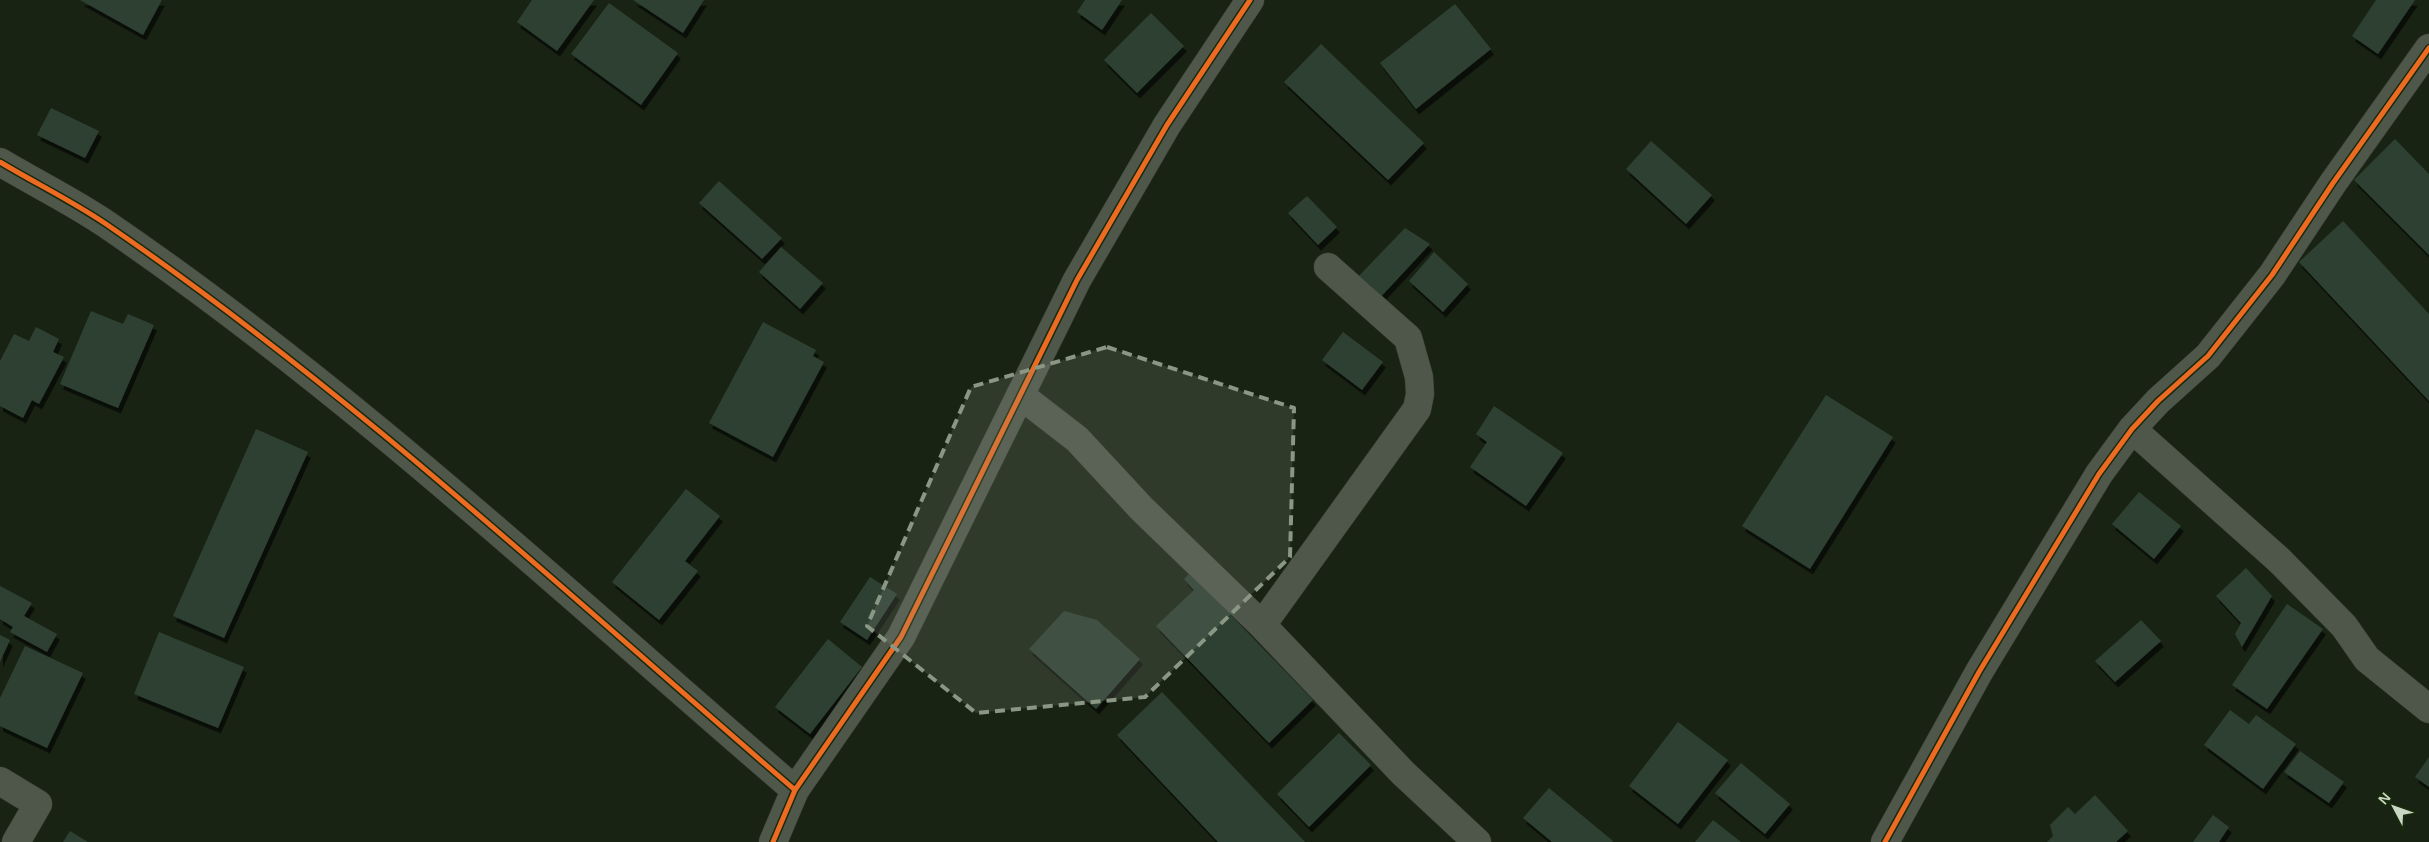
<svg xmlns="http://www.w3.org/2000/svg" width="2429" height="842" font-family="Arial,sans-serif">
  <defs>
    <filter id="shadow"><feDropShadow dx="3" dy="5.5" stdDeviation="0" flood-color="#0009"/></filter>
  </defs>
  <rect width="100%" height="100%" fill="#192313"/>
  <path fill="#2e4032" filter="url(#shadow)" d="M80,0H162L143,35Z
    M532,0H594L557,51L517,22Z
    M633,0H704L683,33Z
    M1085,0H1122L1102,30L1077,12Z
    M2376,0H2415L2378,54L2352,36Z
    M609,3L678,53L641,105L571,54Z
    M1455,4L1491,49L1416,109L1380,63Z
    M1151,13L1184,46L1137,93L1104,60Z
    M1321,44L1424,143L1388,180L1284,82Z
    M51,108L99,131L85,158L37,135Z
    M2395,139L2429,174V255L2354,180Z
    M1651,141L1712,195L1686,224L1626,169Z
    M719,181L782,238L762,259L699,203Z
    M1307,196L1337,227L1318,245L1288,213Z
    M2343,221L2429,314V401L2299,262Z
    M1405,228L1430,244L1377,301L1354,281Z
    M781,247L823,283L800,309L759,272Z
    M1434,252L1468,284L1443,312L1409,281Z
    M91,311L123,324L128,314L154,325L118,408L60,384Z
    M763,322L816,350L813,356L824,362L773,457L709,423Z
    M36,327L59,339L53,352L64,357L39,404L32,400L23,418L0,406V361L14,334L29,341Z
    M1343,332L1383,362L1362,390L1322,360Z
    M1826,395L1893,437L1810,569L1742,526Z
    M1494,406L1563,453L1526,506L1470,467L1487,442L1476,434Z
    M256,429L308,452L224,638L173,616Z
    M686,489L720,516L685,561L698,571L659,620L612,582Z
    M2139,492L2181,526L2154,559L2112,524Z
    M2246,568L2272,596L2242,647L2235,634L2241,623L2216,596Z
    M1190,573L1313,700L1269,743L1156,626L1194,590L1184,579Z
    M870,577L897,594L867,640L840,622Z
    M0,586L32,603L24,616L57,634L47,652L10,632L13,627L0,619Z
    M2287,604L2323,629L2267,709L2232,685Z
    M1064,611L1097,620L1140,659L1096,709L1029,649Z
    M2141,620L2161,641L2115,682L2095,661Z
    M159,632L244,667L218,728L134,694Z
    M0,635L10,640L0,662Z
    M828,639L862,667L810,734L775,707Z
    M25,646L83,673L47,748L0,726V698Z
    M1162,692L1305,842H1218L1117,735Z
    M2230,710L2249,724L2256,715L2296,744L2263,789L2204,745Z
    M1678,722L1728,760L1678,824L1629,786Z
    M1339,733L1371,765L1309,827L1277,794Z
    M2300,751L2344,782L2329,803L2284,772Z
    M2429,757V787L2415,777Z
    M1741,763L1790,804L1765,834L1715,793Z
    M1549,788L1613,841L1612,842H1552L1523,818Z
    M2095,795L2128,831L2116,842H2047L2053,836L2050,825L2068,807L2075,814Z
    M2213,815L2229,827L2219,842H2193Z
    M1713,820L1741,842H1695Z
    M70,831L88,842H63Z"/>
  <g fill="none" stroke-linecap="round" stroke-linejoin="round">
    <defs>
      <path id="minor" d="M0,162C35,183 72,201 106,224C352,392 569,596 795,790
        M1020,395L1077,439L1142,509L1262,625L1403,773L1477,842
        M2132,429L2279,560L2344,626L2367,659L2429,709
        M1262,625L1417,409L1420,394L1419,377L1408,338L1328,267
        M0,781L38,804L16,842
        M773,842L795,790L901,637L1077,280L1167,125L1250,0
        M1885,842L1979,672L2099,474L2132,429L2158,401L2208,356L2272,275L2333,183L2429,48"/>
    </defs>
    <use href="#minor" stroke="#343c31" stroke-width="29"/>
    <use href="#minor" stroke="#4f574a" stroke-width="28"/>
    <defs>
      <path id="cycleway" d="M0,162C35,183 72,201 106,224C352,392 569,596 795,790
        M773,842L795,790L901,637L1077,280L1167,125L1250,0
        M1885,842L1979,672L2099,474L2132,429L2158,401L2208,356L2272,275L2333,183L2429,48"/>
    </defs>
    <use href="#cycleway" stroke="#172a0c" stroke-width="8"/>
    <use href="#cycleway" stroke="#ed6a23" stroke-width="5"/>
  </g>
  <path fill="#8b9785" fill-opacity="0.2" stroke="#8b9785" stroke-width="4" stroke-dasharray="10 6" stroke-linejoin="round" d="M1107,347L1294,408L1290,557L1145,697L976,713L867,626L971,387Z"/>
  <g transform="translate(2394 807) rotate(311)" stroke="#172a0c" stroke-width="4" paint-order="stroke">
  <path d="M0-4L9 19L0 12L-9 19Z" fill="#c9d6c3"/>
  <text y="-8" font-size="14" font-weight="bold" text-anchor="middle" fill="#c9d6c3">N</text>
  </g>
</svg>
